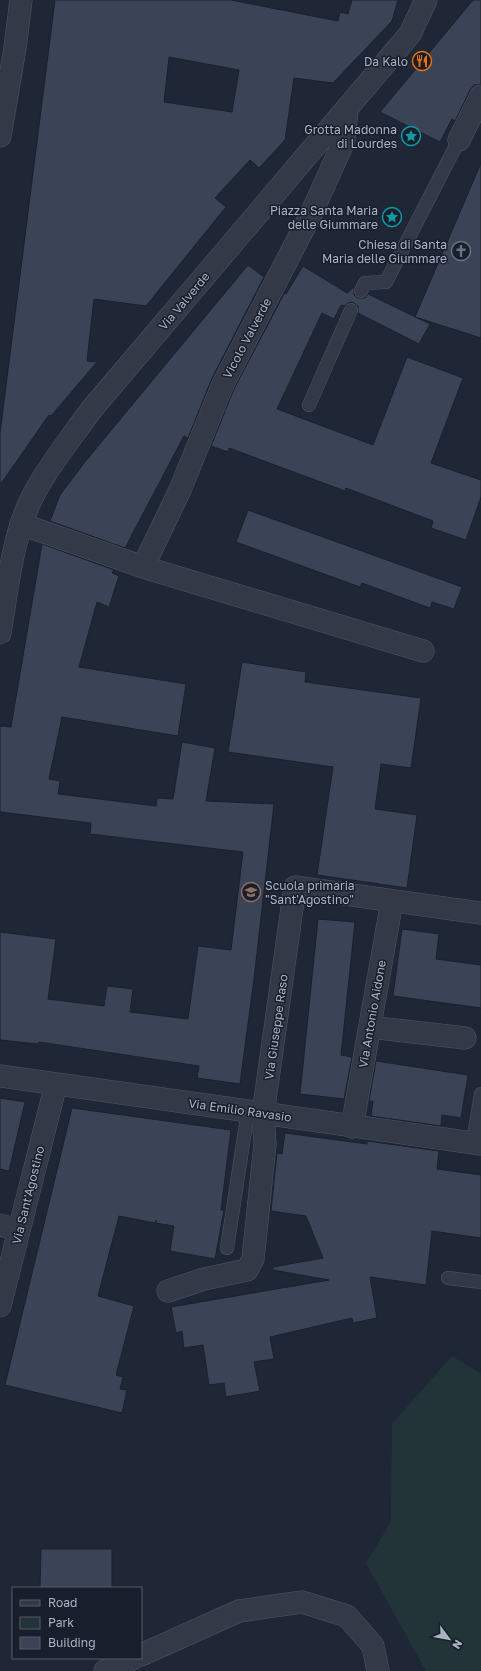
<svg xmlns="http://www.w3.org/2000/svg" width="481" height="1671" font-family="'Golos Text',sans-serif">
  <rect width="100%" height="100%" fill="#1f2736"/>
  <path fill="#223438" d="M452,1356L481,1374V1671H426L366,1563L391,1522L392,1424Z"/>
  <path fill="#3b4457" stroke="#1a202d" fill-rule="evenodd" d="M55,0H231L338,21L340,12L348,14L352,0H398L392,21L333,83L294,78L285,140L259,168L250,160L215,198L226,207L146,306L94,299L87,361L97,362L51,416L49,415L0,485V433ZM169,57L239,70L232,112L164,102Z
    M473,0H481V84L474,85L470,90L455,121L452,119L440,142L380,112Z
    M481,163V338L415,317Z
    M248,265L264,277L212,378L188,438L184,436L125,548L50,521L60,495L84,463Z
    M303,266L347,293L354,287V295L358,298H365L368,294L430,324L419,344L358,313V306L354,303L350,302L344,306L341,305L334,319L322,313L277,409L373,445L407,357L463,378L431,463L481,480V497L466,540L431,528L433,521L346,488L345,491L229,448L228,452L211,446L234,389L285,292L286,294Z
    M248,510L462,587L454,609L432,602L430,608L362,583L360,587L236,542Z
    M42,544L114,570L112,573L119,576L109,607L97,602L79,667L186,684L178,736L62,717L49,779L60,781L58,794L156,806L157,798L173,799L182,742L215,748L206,801L274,804L254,979L240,1084L197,1078L199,1066L39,1042L38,1044L0,1040V932L56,939L48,999L104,1006L107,986L133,989L130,1012L188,1019L198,946L231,950L243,852L90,834L91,823L0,812V726L11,727Z
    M242,662L306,672L305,682L421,698L411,768L381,764L375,809L417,815L407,888L317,875L333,767L228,752Z
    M318,919L355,922L341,1055L352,1057L344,1099L300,1094Z
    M402,929L439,934L436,959L481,965V1008L393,996Z
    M376,1061L468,1075L461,1118L442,1115L441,1126L371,1116L373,1101H369Z
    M0,1098L25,1102L9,1171L0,1169Z
    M72,1108L231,1130L221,1210H224L215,1259L170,1251L174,1226L156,1223V1220L155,1223L119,1216L98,1296L134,1306L116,1375L123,1377L120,1389L127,1390L122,1413L5,1385Z
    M285,1133L367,1144V1141L439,1151L437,1169L481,1175V1238L432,1231L426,1285L370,1277L377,1318L353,1323L352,1318L270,1337L274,1359L254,1362L260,1391L226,1397L224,1383L209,1385L203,1345L184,1348L182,1331L176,1333L171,1307L329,1280L273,1270V1267L323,1258L306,1216L271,1211L277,1153L282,1154Z
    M41,1549H112V1588H40Z"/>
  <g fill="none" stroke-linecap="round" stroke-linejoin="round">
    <defs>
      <path id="service" d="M361,291L365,283L386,282L459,140
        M309,405L351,310
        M473,1143L481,1094
        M227,1248L248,1111
        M448,1278L481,1282"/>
      <path id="minor" d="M459,140L481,96
        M21,524L143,567L423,651
        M143,567L180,490L223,384L311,214L344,141L347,109
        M370,1027L465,1038
        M0,1076L481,1144
        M352,1127L392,901
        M0,1225L19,1230
        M168,1291L204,1279L247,1270L253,1259L265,1144L263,1114L295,887L481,913
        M0,1306L56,1084"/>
      <path id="tertiary" d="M0,136L15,48L21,0
        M0,633C6,597 10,560 21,525C33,484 67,444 91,410L410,34L426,0
        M141,1655L239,1611L302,1602L347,1616L373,1646L378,1671
        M105,1671L134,1658"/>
    </defs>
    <use href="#service" stroke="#505665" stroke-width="14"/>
    <use href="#minor" stroke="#505665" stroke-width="23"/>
    <use href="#tertiary" stroke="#505665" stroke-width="23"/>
    <use href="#service" stroke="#333947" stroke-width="13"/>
    <use href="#minor" stroke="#333947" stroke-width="22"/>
    <use href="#tertiary" stroke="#333947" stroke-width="22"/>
  </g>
  <defs>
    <symbol id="restaurant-ring" viewBox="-11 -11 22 22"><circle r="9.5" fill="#181e2b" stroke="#e8710a" stroke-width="1.5"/><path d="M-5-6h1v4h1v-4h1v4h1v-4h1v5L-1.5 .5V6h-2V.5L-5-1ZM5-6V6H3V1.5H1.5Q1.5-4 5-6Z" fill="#e8710a"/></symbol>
    <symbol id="sight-ring" viewBox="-11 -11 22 22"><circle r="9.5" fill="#181e2b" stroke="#0f9aa8" stroke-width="1.5"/><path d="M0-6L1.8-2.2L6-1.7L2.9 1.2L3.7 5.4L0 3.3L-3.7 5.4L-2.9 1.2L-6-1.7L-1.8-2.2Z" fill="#0f9aa8"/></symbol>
    <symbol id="church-ring" viewBox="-11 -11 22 22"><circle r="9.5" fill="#181e2b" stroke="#6b7280" stroke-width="1.5"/><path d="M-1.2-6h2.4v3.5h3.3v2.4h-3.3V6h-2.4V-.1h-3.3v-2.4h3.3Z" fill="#6b7280"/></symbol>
    <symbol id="school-ring" viewBox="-11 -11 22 22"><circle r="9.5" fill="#181e2b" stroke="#8d6e63" stroke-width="1.5"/><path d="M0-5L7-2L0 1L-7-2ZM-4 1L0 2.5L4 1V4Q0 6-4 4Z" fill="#8d6e63"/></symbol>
  </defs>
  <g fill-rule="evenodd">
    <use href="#restaurant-ring" x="411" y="50" width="22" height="22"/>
    <use href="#sight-ring" x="400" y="125" width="22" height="22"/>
    <use href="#sight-ring" x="381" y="206" width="22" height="22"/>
    <use href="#church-ring" x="450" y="240" width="22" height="22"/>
    <use href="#school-ring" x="240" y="881" width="22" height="22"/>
  </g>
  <g text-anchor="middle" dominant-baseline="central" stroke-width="3" stroke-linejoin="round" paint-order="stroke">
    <g font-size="12" fill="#adb3c4" stroke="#181e2b" text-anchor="end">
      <text x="408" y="61">Da Kalo</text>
      <text x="397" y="129">Grotta Madonna<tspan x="397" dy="14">di Lourdes</tspan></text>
      <text x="378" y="210">Piazza Santa Maria<tspan x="378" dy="14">delle Giummare</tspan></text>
      <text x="447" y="244">Chiesa di Santa<tspan x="447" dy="14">Maria delle Giummare</tspan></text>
      <text x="265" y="885" text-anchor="start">Scuola primaria<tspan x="265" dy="14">"Sant'Agostino"</tspan></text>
    </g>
    <g font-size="12" fill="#adb3c4" stroke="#181e2b">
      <text transform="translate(184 301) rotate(-50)">Via Valverde</text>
      <text transform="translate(247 338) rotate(-62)">Vicolo Valverde</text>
      <text transform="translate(372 1014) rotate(-80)">Via Antonio Aidone</text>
      <text transform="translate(276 1027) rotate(-82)">Via Giuseppe Raso</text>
      <text transform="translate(240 1110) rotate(8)">Via Emilio Ravasio</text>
      <text transform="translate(28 1195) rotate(-76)">Via Sant'Agostino</text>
    </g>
  </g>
  <rect x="12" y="1587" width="130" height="72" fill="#181e2b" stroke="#545a68"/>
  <rect x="20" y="1600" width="20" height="6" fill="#333947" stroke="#545a68"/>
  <text x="48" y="1607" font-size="12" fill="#adb3c4">Road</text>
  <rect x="20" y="1617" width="20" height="12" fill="#223438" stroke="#545a68"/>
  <text x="48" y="1627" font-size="12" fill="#adb3c4">Park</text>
  <rect x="20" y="1637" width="20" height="12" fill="#3b4457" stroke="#545a68"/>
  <text x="48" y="1647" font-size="12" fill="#adb3c4">Building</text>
  <g transform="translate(449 1639) rotate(122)" stroke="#181e2b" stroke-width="3" paint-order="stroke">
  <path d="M0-3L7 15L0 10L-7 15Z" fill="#adb3c4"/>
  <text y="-6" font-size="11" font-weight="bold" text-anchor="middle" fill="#adb3c4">N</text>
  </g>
</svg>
